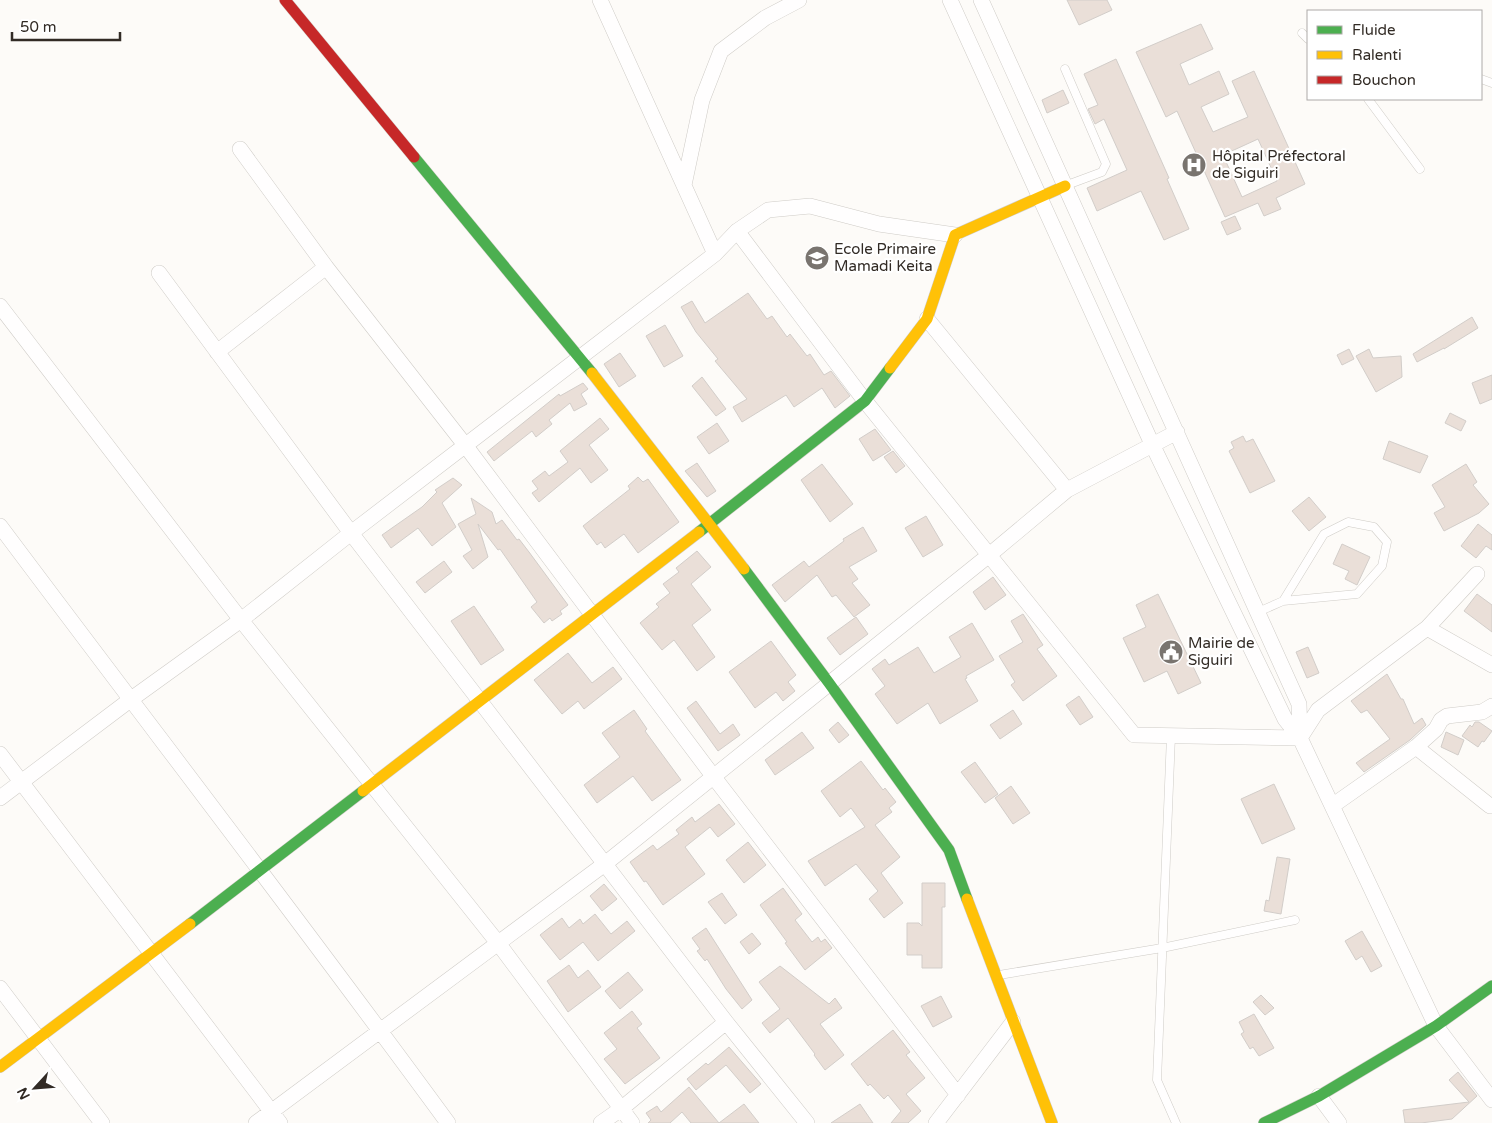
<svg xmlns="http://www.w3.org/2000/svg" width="1492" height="1123" font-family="'Varela Round',sans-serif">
  <rect width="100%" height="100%" fill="#fdfbf8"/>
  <path fill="#eadfd8" stroke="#d2cdc9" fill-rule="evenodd" d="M1067,0H1107L1112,10L1079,25Z
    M1201,24L1213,49L1180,64L1189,85L1219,71L1229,94L1201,107L1213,132L1248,117L1232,81L1254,71L1305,184L1276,198L1281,209L1264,216L1258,203L1225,217L1177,111L1166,117L1136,52ZM1258,139L1277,181L1242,197L1223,155Z
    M1116,59L1169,178L1167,179L1189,229L1164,240L1141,191L1097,211L1087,188L1127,170L1104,119L1095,124L1088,109L1098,105L1084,74Z
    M1063,90L1069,103L1047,113L1042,100Z
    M1235,216L1241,229L1227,235L1221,222Z
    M748,293L767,319L772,316L787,337L790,334L807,356L810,354L824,375L831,371L850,396L835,408L822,388L794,407L786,395L742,422L733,407L747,399L715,361L718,359L696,332L681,307L692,301L705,323Z
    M1472,317L1478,328L1444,349V348L1417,362L1413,354Z
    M665,325L683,356L664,367L646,336Z
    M1349,349L1354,359L1342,365L1337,355Z
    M1369,349L1373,358L1401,356L1402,377L1376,392L1356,356Z
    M620,353L636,376L619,387L604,364Z
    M1492,375V399L1480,404L1472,383Z
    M702,377L726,409L716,416L692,386Z
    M583,383L588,389L581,394L587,404L574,411L570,403L549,420L552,424L536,437L532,431L494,461L487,452L559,394L560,396Z
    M1450,413L1466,421L1461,431L1445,423Z
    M600,418L609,429L589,445L608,470L591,483L580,468L539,502L532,493L538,489L532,481L545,471L549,476L568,462L560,451Z
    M717,423L729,441L709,454L697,437Z
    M875,429L891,450L873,461L859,439Z
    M1243,436L1246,442L1253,439L1275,481L1250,493L1229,451L1234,448L1231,442Z
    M1389,441L1428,456L1420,473L1383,459Z
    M893,451L905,466L896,473L884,457Z
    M697,463L716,491L707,497L685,471Z
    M822,464L853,504L830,522L801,480Z
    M1466,464L1477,482L1473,485L1489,504L1479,513L1444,531L1434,513L1445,507L1432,485Z
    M638,477L643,482L648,479L679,522L638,553L624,534L605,548L601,542L597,545L583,526L630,489L628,486Z
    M453,478L462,485L442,503L456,527L432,546L418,528L391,548L382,535L422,507L437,492L435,490Z
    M1309,497L1326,517L1309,531L1292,511Z
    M471,498L492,512L496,524L502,520L517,540L519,539L529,552L568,605L560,611L562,614L552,621L550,618L544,623L531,607L537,602L500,549L498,550L478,524L488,557L473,569L463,556L472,550L458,524L476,514Z
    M926,516L943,545L923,557L905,528Z
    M1478,524L1492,535V550L1486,546L1476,558L1461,546Z
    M863,527L877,551L849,567L858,579L852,583L870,605L854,617L836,595L832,597L817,575L785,602L772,585L804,561L809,567L844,541L843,539Z
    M1342,544L1370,557L1357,585L1345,579L1349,571L1333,564Z
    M697,551L711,567L691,584L711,610L692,625L715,657L697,671L674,640L662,650L640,623L659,607L656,604L670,593L663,584L679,572L676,568Z
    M444,561L452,572L425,593L416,582Z
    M993,577L1006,595L985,610L973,592Z
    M1158,594L1201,683L1178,694L1167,671L1144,682L1123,638L1146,627L1136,605Z
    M1477,594L1492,605V632L1464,611Z
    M474,606L504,650L481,665L451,621Z
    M1023,614L1043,645L1037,649L1057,676L1023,701L1011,685L1015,682L999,656L1023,642L1011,621Z
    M856,617L868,634L840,655L827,638Z
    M972,623L994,660L966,676L967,678L965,679L978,701L940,724L928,703L897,724L875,694L885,686L872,669L885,659L889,665L918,647L934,673L961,657L949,637Z
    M771,641L796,675L788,682L795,691L783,701L776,692L755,708L729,672Z
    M1308,647L1319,673L1307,678L1296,652Z
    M568,653L592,683L613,667L622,679L584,709L578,701L562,714L534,680Z
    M1387,674L1401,699H1403L1414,724L1422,718L1426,725L1410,740L1364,772L1356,763L1390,739L1367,710L1361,713L1351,701Z
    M1079,696L1093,717L1080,725L1066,705Z
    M696,701L720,734L733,724L740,735L718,751L687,708Z
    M634,710L647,729L645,731L681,780L652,801L633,776L597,803L584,785L620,757L602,733Z
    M1013,710L1022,724L1000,739L990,725Z
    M838,722L849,735L839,743L829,730Z
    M1475,722H1479L1492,731L1484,742L1482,741L1478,747L1462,736L1470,725L1472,727Z
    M802,732L814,748L775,775L765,760Z
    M1446,732L1464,740L1458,755L1441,747Z
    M861,761L883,790L885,788L896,802L889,808L892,812L875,825L900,857L881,873L903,903L884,918L869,899L878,891L856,864L825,886L808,861L865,827L851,808L840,817L821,791Z
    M975,762L998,794L985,803L961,772Z
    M1274,784L1295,829L1262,844L1241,799Z
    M1011,786L1030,813L1013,824L995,798Z
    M719,804L735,824L718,837L710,827L685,847L705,874L663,905L646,881L644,882L630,862L653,845L657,850L679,834L676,830L692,817L695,822Z
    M748,842L766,865L744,883L726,860Z
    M1277,857L1290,859L1281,914L1264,911L1266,900L1269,901Z
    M922,883H945V907H942V968H922V955H907V923H919L922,926Z
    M604,884L617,899L602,911L590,896Z
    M783,888L802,914L795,920L812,942L818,937L821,942L825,939L832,948L805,970L785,943L787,942L760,905Z
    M722,893L737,915L725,924L708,902Z
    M595,914L611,934L627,921L635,931L598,961L583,942L560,960L540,935L562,918L569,928L580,919L583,924Z
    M706,928L752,1000L742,1009L726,989L707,959L705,961L697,951L700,949L692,938Z
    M1362,931L1382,966L1371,972L1362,956L1356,960L1345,941Z
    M752,933L761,944L749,954L740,942Z
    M569,965L578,978L588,970L601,987L568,1012L547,981Z
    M780,966L829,1004L835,998L842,1008L820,1024L844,1055L825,1070L814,1055L815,1054L788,1018L770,1033L762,1023L780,1009L759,982Z
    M628,972L643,990L620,1009L605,991Z
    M1261,995L1274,1008L1265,1015L1253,1002Z
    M941,996L952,1017L933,1027L921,1006Z
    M632,1011L642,1024L637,1028L660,1058L625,1084L604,1059L617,1049L604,1033Z
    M1254,1014L1274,1048L1259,1056L1253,1047L1250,1049L1241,1034L1244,1032L1239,1022Z
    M893,1030L910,1052L906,1055L925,1078L906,1094L921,1111L908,1123H891L901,1111L888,1095L884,1099L870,1084L868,1086L851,1064Z
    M729,1047L761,1084L750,1093L726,1065L696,1090L687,1079L706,1063L708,1065Z
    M1458,1072L1477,1096L1452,1119L1421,1123H1405L1403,1110L1469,1102L1449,1080Z
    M689,1087L719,1123L744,1104L759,1123H691L682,1112L670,1123H648L651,1120L646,1113L657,1106L661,1112Z
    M860,1104L873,1123H831Z"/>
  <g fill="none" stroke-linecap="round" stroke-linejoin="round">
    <defs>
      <path id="lane" d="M1302,33L1308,39
        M1065,69L1106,164L1102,172L1067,185
        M1481,79L1492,83
        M1368,99L1420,169
        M1258,612L1283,601L1357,594L1382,566L1387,542L1374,527L1348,522L1324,534L1283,601
        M1171,736L1157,1080L1176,1123
        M999,975L1162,948L1295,920"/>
      <path id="street" d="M600,0L715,254
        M950,0L1152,444L1285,719L1300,738L1436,1026L1492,1100
        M981,0L1299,704L1300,738
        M240,149L326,267L465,445L713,776L958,1095
        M684,185L702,100L721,51L765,18L799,0
        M737,231L865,401L1134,735L1300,738
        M159,273L351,533L726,1022L807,1123
        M0,306L241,620L498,943L632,1123
        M927,319L1067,490
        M217,352L326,267
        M0,526C149,725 301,922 448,1123
        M1427,628L1492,665
        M1300,738L1318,710L1427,628L1477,574
        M1416,747L1490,806
        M0,754L280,1123
        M0,798L130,700L241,620L351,533L715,254L737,231L768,210L810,206L879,224L955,235
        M1332,806L1416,747L1436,729L1441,720L1447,716L1482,712L1492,706
        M0,988L102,1123
        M1319,1096L1339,1123
        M256,1123L606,863L988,556L1067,490L1177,432
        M601,1123L621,1109L726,1022
        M936,1123L1013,1022"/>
      <path id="fast" d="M414,157L592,373
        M699,532L865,401L890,368
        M744,569L829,683L949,850L967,899
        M190,924L363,791
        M1264,1123L1319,1096L1436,1026L1492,986"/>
      <path id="slow" d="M890,368L927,319L955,235L1065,186
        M592,373L744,569
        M363,791L699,532
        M967,899L1052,1123
        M0,1067L190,924"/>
      <path id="jam" d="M285,0L414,157"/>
    </defs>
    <use href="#lane" stroke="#cfccc7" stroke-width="9"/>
    <use href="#street" stroke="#cfccc7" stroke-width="16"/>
    <use href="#fast" stroke="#cfccc7" stroke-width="12"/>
    <use href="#slow" stroke="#cfccc7" stroke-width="12"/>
    <use href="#jam" stroke="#cfccc7" stroke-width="12"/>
    <use href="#lane" stroke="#fffefe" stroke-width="8"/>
    <use href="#street" stroke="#fffefe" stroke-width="15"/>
    <use href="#fast" stroke="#4caf50" stroke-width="11"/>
    <use href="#slow" stroke="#ffc107" stroke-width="11"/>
    <use href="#jam" stroke="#c62828" stroke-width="11"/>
  </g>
  <defs>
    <symbol id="hospital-disc" viewBox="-11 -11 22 22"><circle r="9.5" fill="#79746f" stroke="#fff"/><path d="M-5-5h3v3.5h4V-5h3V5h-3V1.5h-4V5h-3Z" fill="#fff"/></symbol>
    <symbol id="school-disc" viewBox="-11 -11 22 22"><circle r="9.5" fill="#79746f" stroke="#fff"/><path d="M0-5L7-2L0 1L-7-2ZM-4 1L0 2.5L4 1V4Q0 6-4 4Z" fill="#fff"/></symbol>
    <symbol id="civic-disc" viewBox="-11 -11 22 22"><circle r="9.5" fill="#79746f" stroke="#fff"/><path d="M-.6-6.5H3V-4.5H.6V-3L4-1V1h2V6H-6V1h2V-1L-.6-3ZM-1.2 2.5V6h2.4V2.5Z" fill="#fff"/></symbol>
  </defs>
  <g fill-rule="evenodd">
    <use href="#hospital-disc" x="1180" y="151" width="28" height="28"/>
    <use href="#school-disc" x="803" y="244" width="28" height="28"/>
    <use href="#civic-disc" x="1157" y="638" width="28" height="28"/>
  </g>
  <g text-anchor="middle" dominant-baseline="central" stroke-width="4.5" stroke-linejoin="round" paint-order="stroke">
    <g font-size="15" fill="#322b25" stroke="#fff" text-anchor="start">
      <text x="1212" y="156">Hôpital Préfectoral<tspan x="1212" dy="17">de Siguiri</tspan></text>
      <text x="834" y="249">Ecole Primaire<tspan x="834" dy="17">Mamadi Keita</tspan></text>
      <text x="1188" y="643">Mairie de<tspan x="1188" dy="17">Siguiri</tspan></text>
    </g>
  </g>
  <rect x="1307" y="10" width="175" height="90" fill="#ffffff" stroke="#adaaa8"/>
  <rect x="1317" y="26" width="25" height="8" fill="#4caf50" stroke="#adaaa8"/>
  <text x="1352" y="35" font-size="15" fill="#322b25">Fluide</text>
  <rect x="1317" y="51" width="25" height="8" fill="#ffc107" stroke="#adaaa8"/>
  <text x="1352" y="60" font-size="15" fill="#322b25">Ralenti</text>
  <rect x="1317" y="76" width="25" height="8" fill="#c62828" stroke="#adaaa8"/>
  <text x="1352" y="85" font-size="15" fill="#322b25">Bouchon</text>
  <g transform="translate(35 1088) rotate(244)" stroke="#ffffff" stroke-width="4" paint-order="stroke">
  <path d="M0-4L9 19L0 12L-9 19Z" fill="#322b25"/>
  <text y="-8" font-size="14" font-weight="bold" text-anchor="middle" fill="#322b25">N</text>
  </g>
  <path d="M12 32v8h108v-8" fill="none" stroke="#322b25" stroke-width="2.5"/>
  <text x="20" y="32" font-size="15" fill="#322b25" stroke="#ffffff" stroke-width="4" paint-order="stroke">50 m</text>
</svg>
